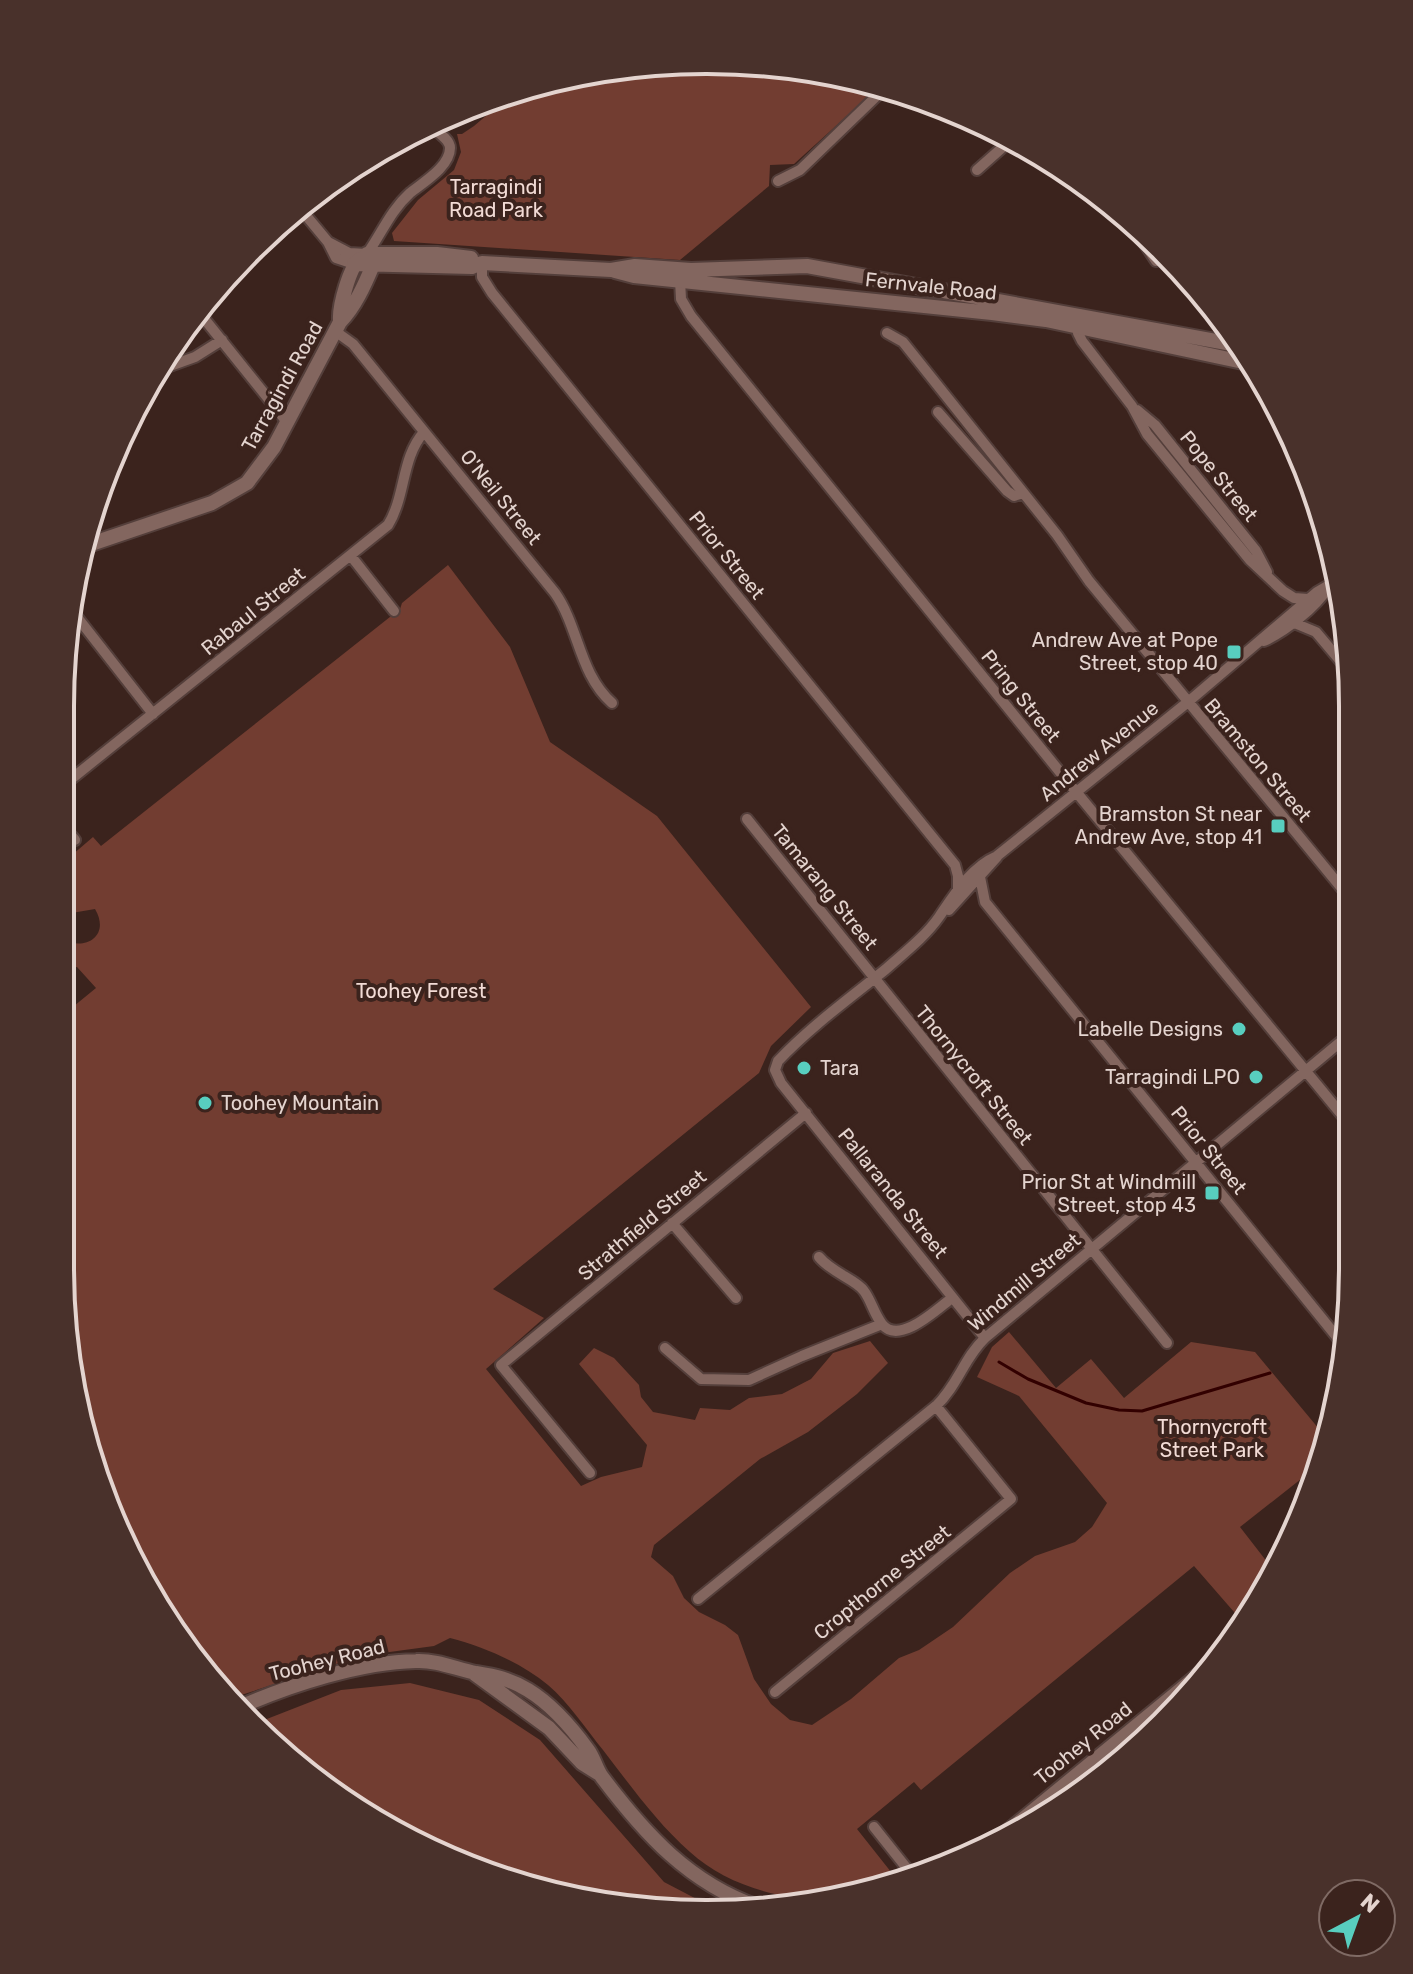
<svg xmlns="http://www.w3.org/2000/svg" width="1413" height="1974" font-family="Rubik,sans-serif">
  <rect width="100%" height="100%" fill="#3b231d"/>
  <path fill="#723d31" d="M749,61L881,85L794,164L770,165L769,186L680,260L394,241L392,233L418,200L454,170L461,152L457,134H462L474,126L516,90L623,65Z
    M448,565L510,647L550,742L657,816L811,1007L771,1046L759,1073L493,1289L544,1318L486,1369L581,1486L601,1477L642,1467L647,1445L579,1364L594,1348L614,1358L639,1385L641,1397L653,1412L695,1420L700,1408L730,1410L749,1398L782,1394L811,1379L833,1353L870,1341L888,1363L857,1394L808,1432L760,1459L654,1545L651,1557L673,1576L684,1598L699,1612L725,1625L738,1635L754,1679L771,1704L790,1720L812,1725L851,1699L899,1658L919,1650L953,1627L1010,1573L1035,1556L1075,1542L1092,1527L1107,1503L1019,1396L977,1377L992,1347L1009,1332L1056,1388L1091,1359L1124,1398L1191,1342L1255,1352L1329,1441L1320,1464L1240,1527L1275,1572L1249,1613L1241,1620L1194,1566L921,1790L914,1782L857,1829L895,1877C874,1885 853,1894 831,1897C783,1903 725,1884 690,1852C657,1823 630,1785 603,1750C586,1729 569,1703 548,1685C520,1662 484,1647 450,1638L434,1646L360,1656L232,1698L169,1626L82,1435L60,1267V992L74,1006L96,988L77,967L60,968V937C81,953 112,938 95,909L60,915V891L65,886L61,869L72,855L93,837L101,846L400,609L402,603Z
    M410,1683L479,1700L540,1740L664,1882L710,1906L581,1902L421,1848L281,1754L254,1724L341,1690Z"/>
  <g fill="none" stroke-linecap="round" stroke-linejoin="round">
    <path stroke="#320000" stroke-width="3" d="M999,1362L1028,1379L1086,1403L1119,1410L1142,1411L1270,1373"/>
    <defs>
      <path id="street" d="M977,170L1012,139
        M778,181L800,170L886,87
        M299,207L328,242L336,258L354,264
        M1130,222L1156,261
        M328,242L349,253L367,254C382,233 390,211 410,193C422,183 450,167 450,148C450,139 436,131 430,126
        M482,263V277L492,293L955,865L958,876V889
        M680,280L681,299L691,316L1068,782L1351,1126
        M202,316L287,422
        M1079,321L1078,333L1082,341L1132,406L1147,434L1250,560L1283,591L1294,598L1308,599
        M335,331L353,344L555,593C579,627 579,674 612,703
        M887,333L903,342L1057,535L1089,581L1349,897
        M156,371L195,357L222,340
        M1137,410L1155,425L1256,551L1267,572
        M938,412L1007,491L1014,496L1023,493
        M351,556L394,611
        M70,608L153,714
        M1292,622L1316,632L1348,670
        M1264,641C1286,631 1315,608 1328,588
        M60,788L388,525C406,496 401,458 424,432
        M747,819L1167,1343
        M60,822L75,840
        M980,877L985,902L1345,1347
        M949,910L997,857
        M672,1223L736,1298
        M819,1257C832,1273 857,1280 864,1291C871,1300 874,1314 882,1324C899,1346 937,1309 952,1298
        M985,1338L781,1083L775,1070L778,1061C810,1027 850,998 886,969C904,953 925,937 939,917C954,895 971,867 997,856L1188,702L1317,592L1336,581
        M665,1348L701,1379L749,1380L802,1356L882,1324
        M590,1473L501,1365L806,1113
        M698,1599L936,1406C958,1385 964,1358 985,1338L1350,1034
        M775,1692L1011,1499L936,1406
        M1111,1746L1123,1760
        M874,1827L913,1876"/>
      <path id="secondary" d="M367,254H437L471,258
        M354,264L472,267L482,263L611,270L635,266L691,270L807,266L1232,344
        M615,271L634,276L992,313L1046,320L1243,362
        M340,320C339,306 350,266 360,259
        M85,546L212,503L247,483L274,447L340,322C355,307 365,284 373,265L367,254
        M475,1674L549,1728L582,1763L598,1773
        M240,1707C290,1685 361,1662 416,1661C437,1660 456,1669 476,1673C495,1676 510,1679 528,1690C551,1704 572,1728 588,1750C594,1758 596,1769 602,1777C645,1834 689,1883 758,1907
        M1006,1833L1223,1655"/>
    </defs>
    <use href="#street" stroke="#543f3b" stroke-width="14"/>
    <use href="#secondary" stroke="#543f3b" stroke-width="18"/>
    <use href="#street" stroke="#83665f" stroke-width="10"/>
    <use href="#secondary" stroke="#83665f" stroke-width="14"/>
  </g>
  <g fill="#58cebf" stroke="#3b231d" stroke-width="3">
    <rect x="1226" y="644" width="16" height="16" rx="4"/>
    <rect x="1270" y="818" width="16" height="16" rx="4"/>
    <circle cx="1239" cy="1029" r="8"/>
    <circle cx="804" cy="1068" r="8"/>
    <circle cx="1256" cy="1077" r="8"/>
    <circle cx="205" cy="1103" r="8"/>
    <rect x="1204" y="1185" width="16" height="16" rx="4"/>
  </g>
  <g text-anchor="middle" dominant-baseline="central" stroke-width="8" stroke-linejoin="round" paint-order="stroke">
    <g font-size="20" fill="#f2dbd5" stroke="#3b231d">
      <text x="496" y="187">Tarragindi<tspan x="496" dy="23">Road Park</tspan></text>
      <text x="421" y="991">Toohey Forest</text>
      <text x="1212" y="1427">Thornycroft<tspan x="1212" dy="23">Street Park</tspan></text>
    </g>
    <g font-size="20" fill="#e4d4cf" stroke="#3b231d">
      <text transform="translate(931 286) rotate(6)">Fernvale Road</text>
      <text transform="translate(282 386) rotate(-61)">Tarragindi Road</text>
      <text transform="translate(1219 476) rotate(51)">Pope Street</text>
      <text transform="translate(501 497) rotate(51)">O'Neil Street</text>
      <text transform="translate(727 555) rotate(51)">Prior Street</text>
      <text transform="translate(253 611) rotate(-39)">Rabaul Street</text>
      <text transform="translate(1021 696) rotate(51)">Pring Street</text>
      <text transform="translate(1099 751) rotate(-39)">Andrew Avenue</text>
      <text transform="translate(1258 760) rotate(50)">Bramston Street</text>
      <text transform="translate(825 887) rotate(51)">Tamarang Street</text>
      <text transform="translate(974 1075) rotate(51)">Thornycroft Street</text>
      <text transform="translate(1209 1150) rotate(51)">Prior Street</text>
      <text transform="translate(893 1193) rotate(51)">Pallaranda Street</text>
      <text transform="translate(642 1225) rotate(-40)">Strathfield Street</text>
      <text transform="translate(1024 1282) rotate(-40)">Windmill Street</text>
      <text transform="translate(882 1582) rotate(-39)">Cropthorne Street</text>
      <text transform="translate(327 1660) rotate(-14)">Toohey Road</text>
      <text transform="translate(1083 1743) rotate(-39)">Toohey Road</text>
    </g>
    <g font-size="20" fill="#e4d4cf" stroke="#3b231d" text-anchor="end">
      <text x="1218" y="640">Andrew Ave at Pope<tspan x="1218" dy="23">Street, stop 40</tspan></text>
      <text x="1262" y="814">Bramston St near<tspan x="1262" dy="23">Andrew Ave, stop 41</tspan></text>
      <text x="1223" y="1029">Labelle Designs</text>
      <text x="820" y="1068" text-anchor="start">Tara</text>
      <text x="1240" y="1077">Tarragindi LPO</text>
      <text x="221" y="1103" text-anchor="start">Toohey Mountain</text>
      <text x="1196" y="1182">Prior St at Windmill<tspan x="1196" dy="23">Street, stop 43</tspan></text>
    </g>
  </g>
  <path d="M0 0H1413V1974H0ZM706 74H707A632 632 0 0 1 1339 706V1268A632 632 0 0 1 707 1900H706A632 632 0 0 1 74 1268V706A632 632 0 0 1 706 74Z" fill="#49312b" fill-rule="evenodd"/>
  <path fill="none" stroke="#e4d4cf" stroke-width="4" d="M706 74H707A632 632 0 0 1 1339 706V1268A632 632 0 0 1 707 1900H706A632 632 0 0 1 74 1268V706A632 632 0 0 1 706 74Z"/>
  <g transform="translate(1357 1918) rotate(41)"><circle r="38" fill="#3b231d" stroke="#7f6a64" stroke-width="2"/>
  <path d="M0-6L14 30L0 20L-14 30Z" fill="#58cebf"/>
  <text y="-12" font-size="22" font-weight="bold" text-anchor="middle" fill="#e4d4cf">N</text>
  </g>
</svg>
